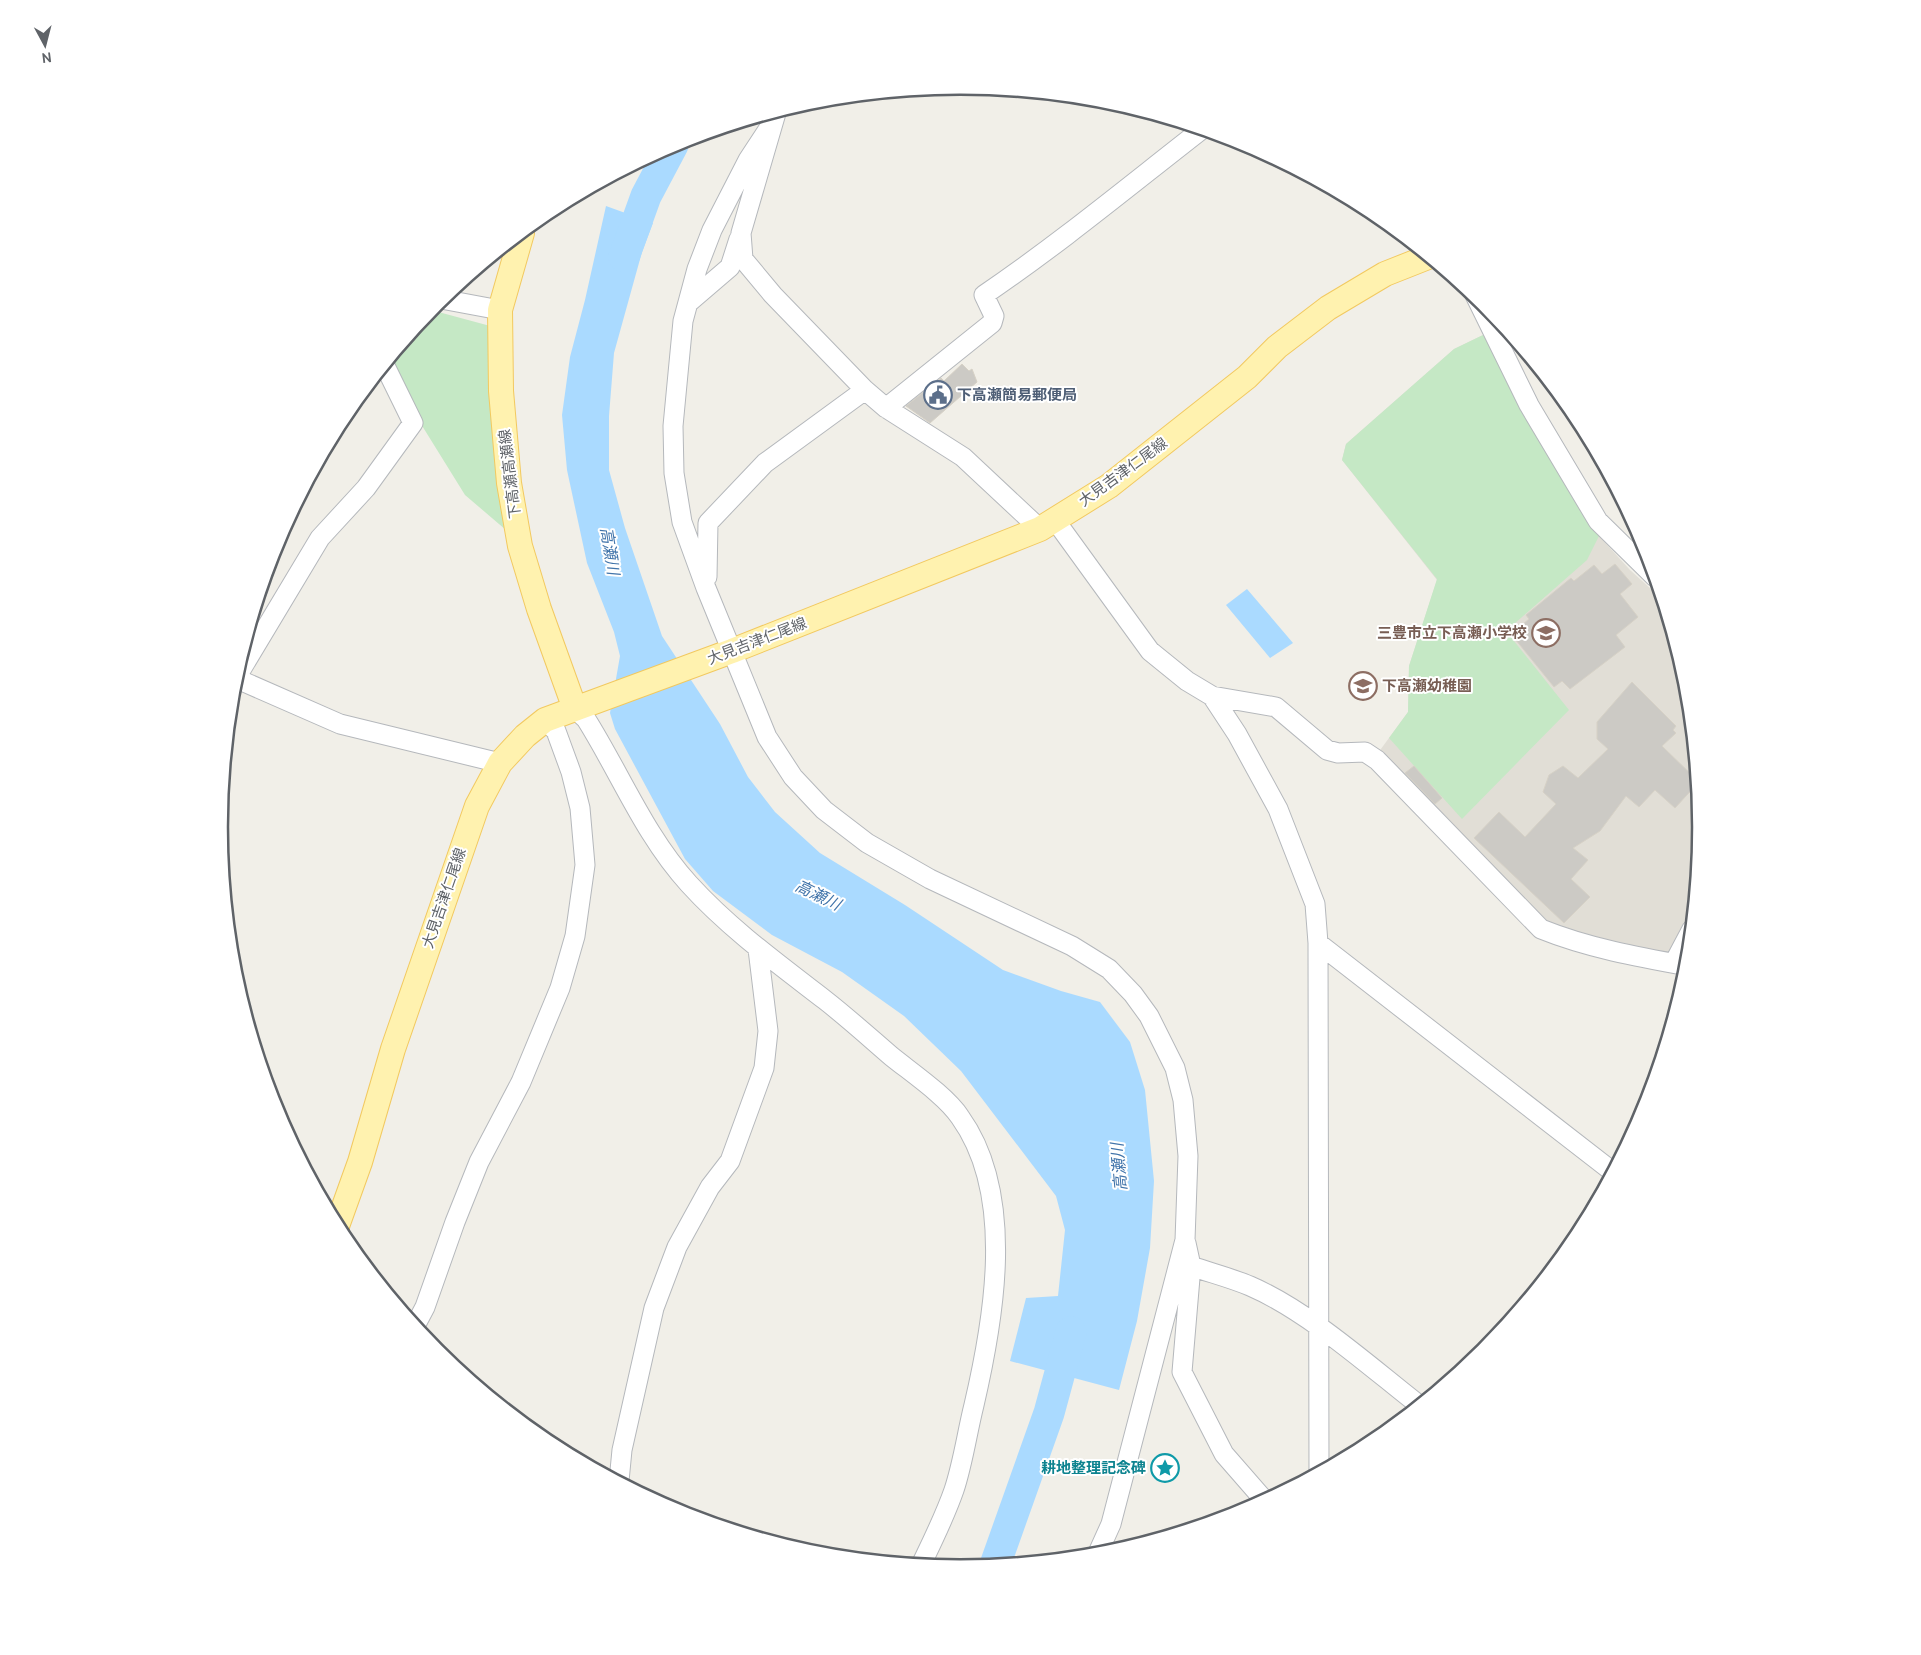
<svg xmlns="http://www.w3.org/2000/svg" width="1921" height="1655" font-family="Cabin,'Noto Sans JP',sans-serif">
  <rect width="100%" height="100%" fill="#f1efe8"/>
  <path fill="#e1ded6" d="M1483,335L1599,536L1630,570L1662,599L1688,683L1702,828L1694,901L1667,957L1624,949L1542,920L1378,753L1408,712L1409,666L1437,580L1342,460L1346,444L1454,349Z"/>
  <path fill="#c5e8c5" d="M431,310L494,327L506,530L465,495L416,416L392,357Z
    M1483,335L1599,536L1587,560L1506,631L1569,710L1462,819L1389,738L1408,712L1409,666L1437,579L1342,460L1346,444L1454,349Z"/>
  <path fill="#aadaff" d="M606,206L653,223L642,252L614,353L609,416V470L625,528L662,636L720,724L748,777L775,812L820,853L905,905L1003,970L1061,991L1100,1002L1130,1042L1145,1090L1154,1181L1150,1248L1137,1321L1119,1390L1010,1361L1026,1298L1058,1296L1065,1230L1056,1196L961,1071L904,1016L842,972L772,935L713,891L685,859L615,729L610,713L620,656L614,632L587,563L567,470L562,415L570,357L585,300Z
    M1247,589L1293,643L1270,658L1226,605Z"/>
  <g fill="none" stroke-linecap="round" stroke-linejoin="round">
    <path stroke="#aadaff" stroke-width="31" d="M624,257L646,196L673,145
      M995,1565L1049,1413L1071,1332"/>
  </g>
  <path fill="#cccac5" stroke="#d6d1c6" d="M962,364L969,371L972,369L977,382L930,423L906,406L941,378L944,381Z
    M1615,564L1632,584L1620,594L1638,617L1616,635L1625,647L1570,689L1562,681L1554,687L1511,634L1529,619L1526,615L1571,578L1574,581L1594,565L1602,574Z
    M1632,682L1676,726L1673,730L1676,733L1662,746L1697,780V784L1675,808L1655,790L1639,807L1626,796L1600,831L1573,848L1588,860L1571,879L1590,897L1564,923L1474,838L1499,812L1525,837L1556,804L1543,792L1549,775L1563,766L1578,778L1608,749L1597,739V722Z
    M1414,766L1442,798L1435,804L1405,773Z"/>
  <g fill="none" stroke-linecap="round" stroke-linejoin="round">
    <defs>
      <path id="minor" d="M776,113L741,233L743,259L773,295L865,390L886,408L963,457L1040,529
        M771,125L748,160L712,230L697,269L683,321L673,426L674,473L682,522L706,588L767,737L793,777L824,810L867,843L930,879L1072,946L1109,969L1133,994L1149,1016L1175,1068L1183,1100L1188,1156L1185,1240L1111,1524L1097,1555
        M1475,295L1529,405L1598,521L1655,577
        M441,299L500,310
        M688,303L730,267L739,239
        M886,408L992,323L994,316L984,295C1059,244 1129,186 1201,130
        M1055,520L1150,651L1187,681L1212,696L1276,707L1327,750L1338,753L1365,752L1377,760L1541,929C1588,948 1638,957 1688,966
        M707,577L708,523L765,463L865,390
        M235,678L340,724L500,763
        M236,678L320,538L366,488L413,423L385,366
        M1212,696L1237,734L1278,809L1315,904L1318,943L1319,1473
        M575,709L586,719C620,773 645,836 689,884C729,928 777,963 825,1000C848,1018 869,1037 891,1056C912,1073 946,1096 960,1117C1016,1195 994,1319 974,1405C967,1433 963,1463 954,1490C945,1516 933,1540 921,1565
        M1318,943L1613,1172
        M1674,963L1692,929
        M1186,1243L1191,1266C1211,1273 1231,1278 1250,1286C1308,1311 1369,1366 1419,1405
        M1191,1266L1182,1372L1224,1454L1265,1501
        M415,1326L425,1307L455,1222L479,1162L521,1082L560,988L575,936L585,865L580,808L571,772L556,731L545,720
        M619,1481L622,1450L654,1308L677,1247L710,1187L730,1161L764,1068L768,1031L758,949"/>
      <path id="major" d="M522,233L500,310L501,391L509,483L520,546L539,609L575,709
        M337,1226L360,1162L393,1049L477,806L500,763L525,736L545,720L732,651L1040,529L1109,486L1247,377L1277,347L1328,308L1385,274L1428,257"/>
    </defs>
    <use href="#minor" stroke="#b5b8bc" stroke-width="21"/>
    <use href="#major" stroke="#f2c960" stroke-width="26"/>
    <use href="#minor" stroke="#fff" stroke-width="19"/>
    <use href="#major" stroke="#fff2af" stroke-width="24"/>
  </g>
  <defs>
    <symbol id="civic-ring" viewBox="-11 -11 22 22"><circle r="9.5" fill="#fff" stroke="#5c6f8a" stroke-width="1.5"/><path d="M-.6-6.5H3V-4.5H.6V-3L4-1V1h2V6H-6V1h2V-1L-.6-3ZM-1.2 2.5V6h2.4V2.5Z" fill="#5c6f8a"/></symbol>
    <symbol id="school-ring" viewBox="-11 -11 22 22"><circle r="9.5" fill="#fff" stroke="#8d6e63" stroke-width="1.5"/><path d="M0-5L7-2L0 1L-7-2ZM-4 1L0 2.5L4 1V4Q0 6-4 4Z" fill="#8d6e63"/></symbol>
    <symbol id="sight-ring" viewBox="-11 -11 22 22"><circle r="9.5" fill="#fff" stroke="#0f9aa8" stroke-width="1.5"/><path d="M0-6L1.8-2.2L6-1.7L2.9 1.2L3.7 5.4L0 3.3L-3.7 5.4L-2.9 1.2L-6-1.7L-1.8-2.2Z" fill="#0f9aa8"/></symbol>
  </defs>
  <g fill-rule="evenodd">
    <use href="#civic-ring" x="922" y="379" width="32" height="32"/>
    <use href="#school-ring" x="1530" y="617" width="32" height="32"/>
    <use href="#school-ring" x="1347" y="670" width="32" height="32"/>
    <use href="#sight-ring" x="1149" y="1452" width="32" height="32"/>
  </g>
  <g text-anchor="middle" dominant-baseline="central" stroke-width="4" stroke-linejoin="round" paint-order="stroke">
    <g font-size="15" font-weight="bold" fill="#4e5e75" stroke="#fff" text-anchor="start">
      <text x="957" y="395">下高瀬簡易郵便局</text>
    </g>
    <g font-size="15" fill="#5f6368" stroke="#fff">
      <text transform="translate(1123 472) rotate(-36)">大見吉津仁尾線</text>
      <text transform="translate(510 474) rotate(-97)">下高瀬高瀬線</text>
      <text transform="translate(757 641) rotate(-21)">大見吉津仁尾線</text>
      <text transform="translate(444 898) rotate(-71)">大見吉津仁尾線</text>
    </g>
    <g font-size="15" font-weight="bold" fill="#785e54" stroke="#fff" text-anchor="end">
      <text x="1527" y="633">三豊市立下高瀬小学校</text>
      <text x="1382" y="686" text-anchor="start">下高瀬幼稚園</text>
    </g>
    <g font-size="15" font-weight="bold" fill="#0d838f" stroke="#fff" text-anchor="end">
      <text x="1146" y="1468">耕地整理記念碑</text>
    </g>
    <g font-size="16" font-style="italic" fill="#4174aa" stroke="#fff">
      <text transform="translate(610 551) rotate(81)">高瀬川</text>
      <text transform="translate(818 895) rotate(26)">高瀬川</text>
      <text transform="translate(1119 1167) rotate(-95)">高瀬川</text>
    </g>
  </g>
  <path d="M0 0H1921V1655H0ZM228 827a732 732 0 1 1 1464 0a732 732 0 1 1-1464 0Z" fill="#fff" fill-rule="evenodd"/>
  <path fill="none" stroke="#5f6368" stroke-width="2.5" d="M228 827a732 732 0 1 1 1464 0a732 732 0 1 1-1464 0Z"/>
  <g transform="translate(45 45) rotate(173)" stroke="#ffffff" stroke-width="4" paint-order="stroke">
  <path d="M0-4L9 19L0 12L-9 19Z" fill="#5f6368"/>
  <text y="-8" font-size="14" font-weight="bold" text-anchor="middle" fill="#5f6368">N</text>
  </g>
</svg>
